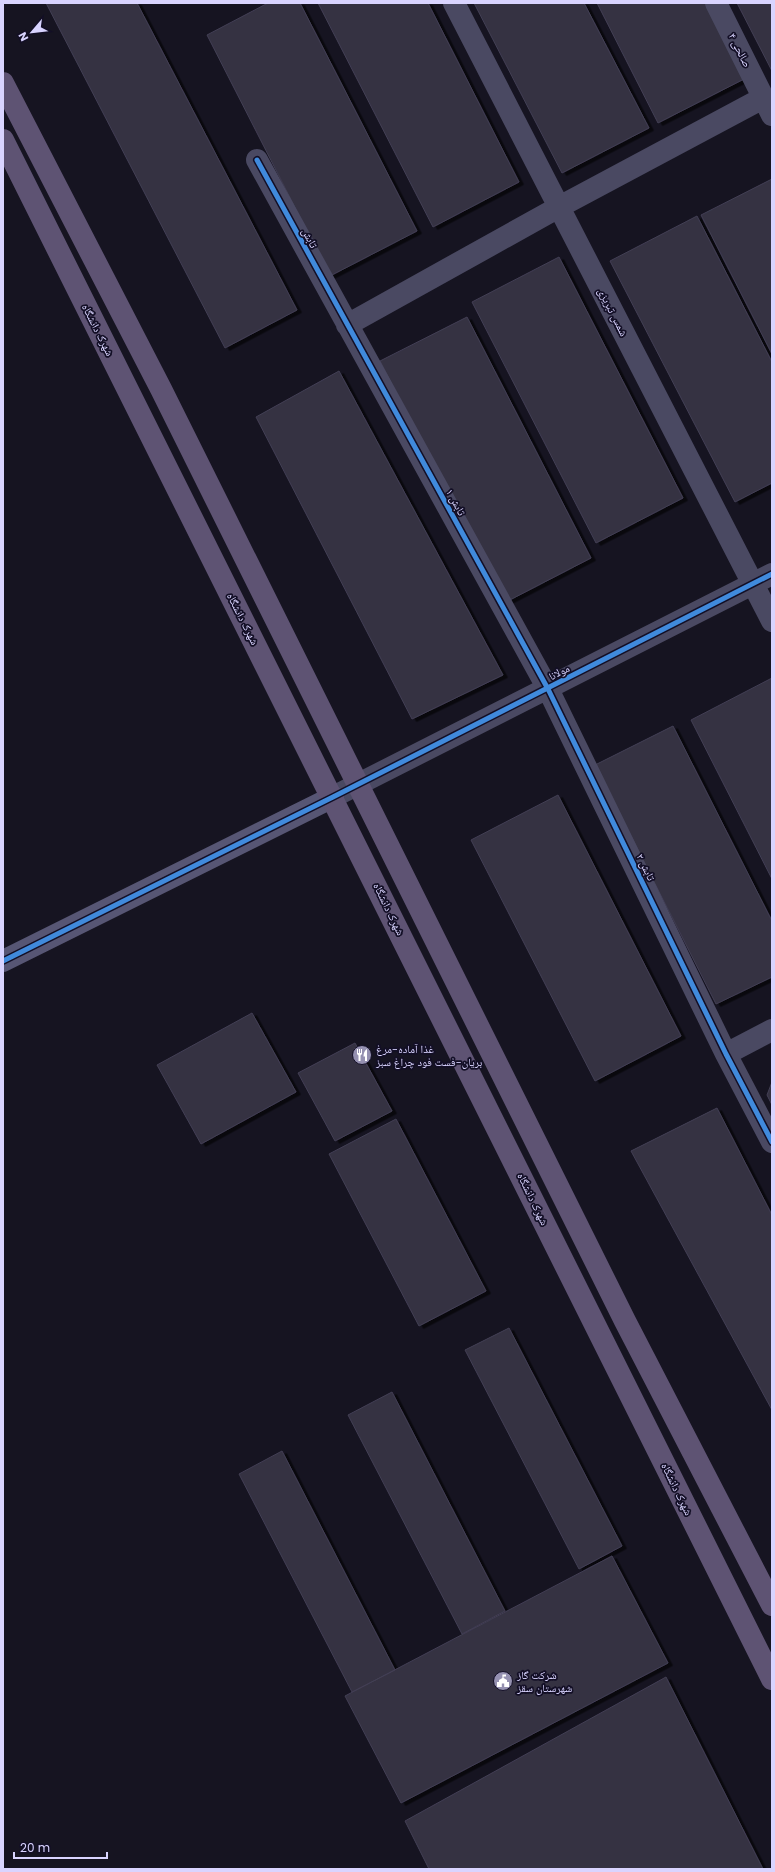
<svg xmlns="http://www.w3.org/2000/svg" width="775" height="1872" font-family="Poppins,'Noto Naskh Arabic',sans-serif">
  <defs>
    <filter id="shadow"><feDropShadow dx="4.5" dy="2.5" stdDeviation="0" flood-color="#0009"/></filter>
  </defs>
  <rect width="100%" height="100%" fill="#161421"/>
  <path fill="#343243" stroke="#433f54" filter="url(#shadow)" d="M46,3H137L297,310L225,348Z
    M268,3H300L417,231L330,276L207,35Z
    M318,3H428L519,182L433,227Z
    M474,3H584L649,128L562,173Z
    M597,3H707L746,78L658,123Z
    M737,3H772V71Z
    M772,179V354L701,215Z
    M697,216L772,362V483L735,502L610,261Z
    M559,257L683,498L596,543L472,302Z
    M467,317L591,558L504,603L380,361Z
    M339,371L503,675L412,719L256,417Z
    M772,678V879L691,720Z
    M673,726L772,921V977L716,1004L595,765Z
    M558,795L681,1036L595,1081L471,840Z
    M252,1013L296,1092L201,1144L157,1065Z
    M355,1043L392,1111L335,1141L298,1073Z
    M772,1082V1105L767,1095Z
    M717,1108L772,1215V1410L631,1151Z
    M396,1119L486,1291L419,1326L329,1154Z
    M509,1328L622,1546L579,1569L465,1350Z
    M392,1392L505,1611L462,1634L348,1415Z
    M282,1451L395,1670L352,1692L239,1474Z
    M612,1556L668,1663L401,1803L345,1696Z
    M666,1677L763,1869H429L405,1821Z"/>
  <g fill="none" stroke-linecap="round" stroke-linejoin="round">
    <path stroke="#4a4962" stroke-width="22" d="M454,3L772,621
      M716,3L772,115
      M257,160L548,689L726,1054L772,1142
      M347,325L559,207L763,98
      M333,797L772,574
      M726,1054L772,1030"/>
    <path stroke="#575674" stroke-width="22" d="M3,961L333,797"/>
    <path stroke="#5e5373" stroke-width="22" d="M3,83L161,389L625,1321L772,1605
      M3,140L772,1679"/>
    <defs>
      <path id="cycleway" d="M257,160L548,689L726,1054L772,1142
        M3,961L333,797L772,574"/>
    </defs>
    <use href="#cycleway" stroke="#130f26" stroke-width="8"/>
    <use href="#cycleway" stroke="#408adc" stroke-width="5"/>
  </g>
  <defs>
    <symbol id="restaurant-disc" viewBox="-11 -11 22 22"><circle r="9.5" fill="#9591b1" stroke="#130f26"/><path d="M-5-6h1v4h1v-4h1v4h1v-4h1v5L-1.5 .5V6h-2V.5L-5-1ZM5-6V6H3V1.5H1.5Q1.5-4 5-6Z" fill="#fff"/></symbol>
    <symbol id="civic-disc" viewBox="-11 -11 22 22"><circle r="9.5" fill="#9591b1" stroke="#130f26"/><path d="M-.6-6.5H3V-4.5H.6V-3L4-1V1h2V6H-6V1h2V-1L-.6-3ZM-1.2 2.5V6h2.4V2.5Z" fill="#fff"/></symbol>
  </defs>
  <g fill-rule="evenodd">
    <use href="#restaurant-disc" x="351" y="1044" width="22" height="22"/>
    <use href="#civic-disc" x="492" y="1670" width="22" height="22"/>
  </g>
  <g text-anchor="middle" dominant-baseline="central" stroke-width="3.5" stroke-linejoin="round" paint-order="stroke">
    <g font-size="11" fill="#d9d4ff" stroke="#130f26">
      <text transform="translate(740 50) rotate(63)">صالحی ۴</text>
      <text transform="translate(310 238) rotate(62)">تابش</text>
      <text transform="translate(613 312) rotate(63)">شمس تبریزی</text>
      <text transform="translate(98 330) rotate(63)">شهرک دانشگاه</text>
      <text transform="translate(456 502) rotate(61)">تابش ۱</text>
      <text transform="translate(243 619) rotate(63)">شهرک دانشگاه</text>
      <text transform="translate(559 672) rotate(-27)">مولانا</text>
      <text transform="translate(646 867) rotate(64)">تابش ۲</text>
      <text transform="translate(389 909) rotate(64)">شهرک دانشگاه</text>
      <text transform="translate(533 1199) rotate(64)">شهرک دانشگاه</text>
      <text transform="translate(677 1489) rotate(64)">شهرک دانشگاه</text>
    </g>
    <g font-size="11" fill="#d9d4ff" stroke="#130f26" text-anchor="start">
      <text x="376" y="1049">غذا آماده-مرغ<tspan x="376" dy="13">بریان-فست فود چراغ سبز</tspan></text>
      <text x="517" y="1675">شرکت گاز<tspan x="517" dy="13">شهرستان سقز</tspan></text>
    </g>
  </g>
  <rect width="775" height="1872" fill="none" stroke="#d9d4ff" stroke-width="8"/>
  <g transform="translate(32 32) rotate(242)" stroke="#130f26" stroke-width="3" paint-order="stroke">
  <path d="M0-3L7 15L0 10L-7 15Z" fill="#d9d4ff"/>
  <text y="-6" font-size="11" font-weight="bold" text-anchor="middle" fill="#d9d4ff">N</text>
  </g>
  <path d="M14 1852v6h93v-6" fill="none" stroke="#d9d4ff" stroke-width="2"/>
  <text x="20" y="1852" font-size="12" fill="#d9d4ff" stroke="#130f26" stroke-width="3" paint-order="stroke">20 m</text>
</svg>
